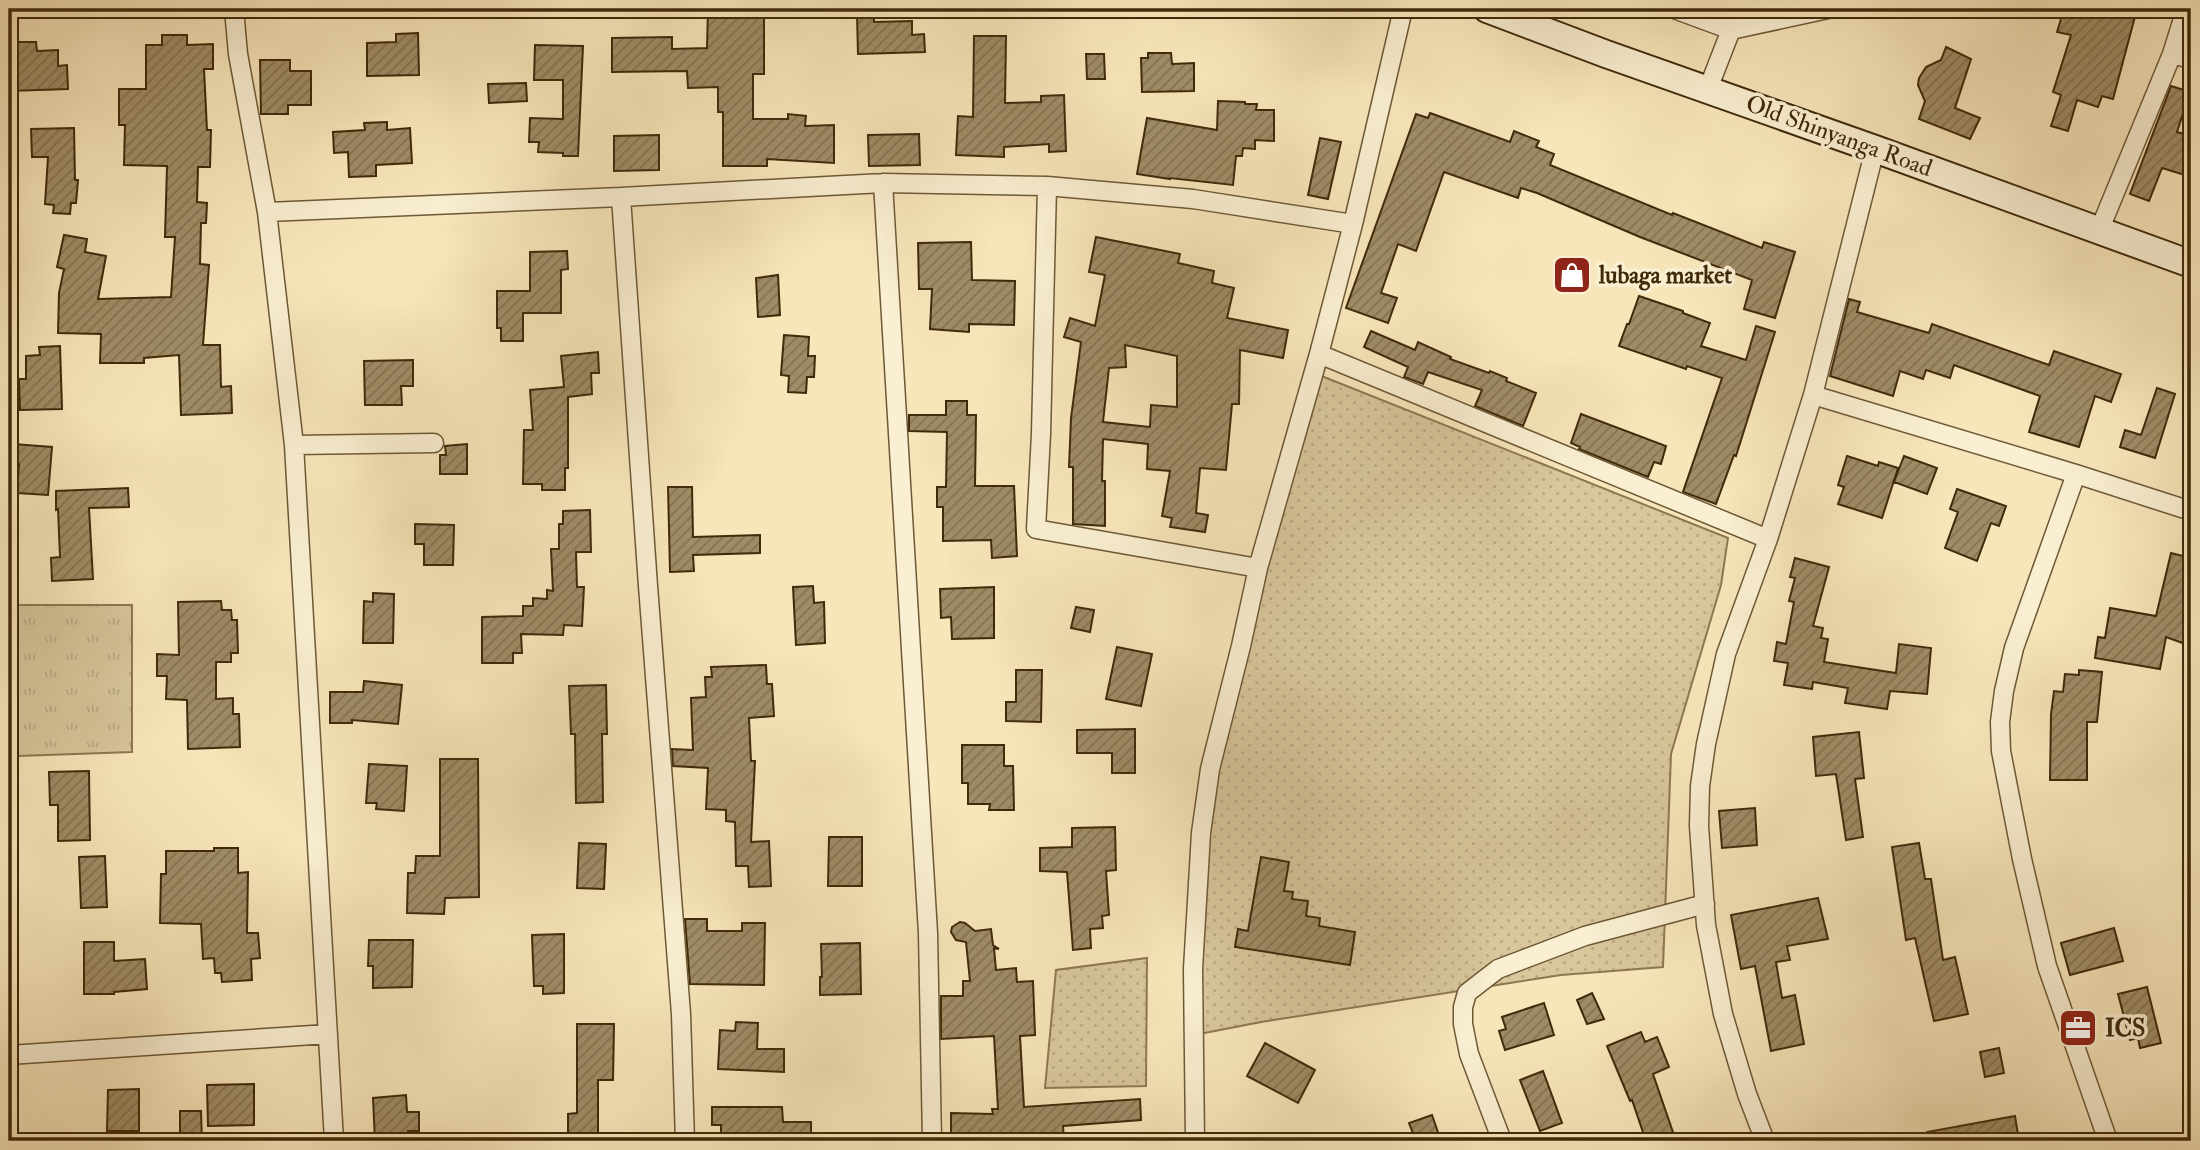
<svg xmlns="http://www.w3.org/2000/svg" width="2200" height="1150" font-family="'IM FELL Double Pica',serif">
  <defs>
    <pattern id="grass-dots" width="8" height="8" patternUnits="userSpaceOnUse" patternTransform="scale(1.75)"><rect width="8" height="8" fill="#d8c69c"/><path d="M2 2h.1M6 6h.1" fill="none" stroke="#baaa85" stroke-width="1.8" stroke-linecap="round"/></pattern>
    <pattern id="park-tufts" width="24" height="20" patternUnits="userSpaceOnUse" patternTransform="scale(1.75)"><rect width="24" height="20" fill="#d8c69c"/><path d="M3 7l-1-3M5 7V3M7 7l1-3M15 17l-1-3M17 17v-4M19 17l1-3" fill="none" stroke="#baaa85"/></pattern>
    <pattern id="building-hatch" width="6" height="6" patternUnits="userSpaceOnUse" patternTransform="scale(1.75)"><rect width="6" height="6" fill="#9f8c66"/><path d="M-1 1l2-2M0 6l6-6M5 7l2-2" fill="none" stroke="#837352"/></pattern>
  </defs>
  <rect width="100%" height="100%" fill="#f7e6ba"/>
  <filter id="stains"><feTurbulence type="fractalNoise" baseFrequency=".00286" numOctaves="4"/><feColorMatrix values="0 0 0 0 .2 0 0 0 0 .09 0 0 0 0 .02 0 0 0 .5 -.17"/></filter>
  <radialGradient id="worn" r=".72"><stop offset=".6" stop-color="#630" stop-opacity="0"/><stop offset="1" stop-color="#630" stop-opacity=".3"/></radialGradient>
  <path fill="url(#grass-dots)" stroke="#8c7853" stroke-width="2" d="M1309,371L1728,538L1721,585L1671,754L1663,967L1561,975L1261,1022L1189,1036L1204,813Z
    M1147,958L1146,1086L1045,1088L1056,970Z"/>
  <path fill="url(#park-tufts)" stroke="#8c7853" stroke-width="2" d="M9,605H132V752L18,756Z"/>
  <path fill="url(#building-hatch)" stroke="#3f2a0a" stroke-width="2" fill-rule="evenodd" d="M708,9H764V74H753V119H788V114L806,116L805,126L834,125V163L767,159V166H723V112H718V87L688,88L687,71L612,72V38L672,37V49L707,48Z
    M2064,9H2137L2113,99L2102,96L2098,107L2077,100L2068,131L2051,126L2061,95L2053,92L2071,35L2057,32Z
    M857,15H874V22L912,21V35L924,34L925,52L858,54Z
    M418,33L419,75L367,76V43L396,42V34Z
    M162,35H187V45L213,44V69H204L207,130H211L210,167H198L197,202L207,203L206,223H201L200,264L209,265L203,345H220L221,387L231,386L232,413L181,415L179,355L144,358V363H100L101,334L58,333L59,293L64,269L57,267L64,235L87,239L85,252L106,256L98,299L171,297L175,237H165L167,166L124,165L125,125H119V89H146V45H162Z
    M974,36H1006L1005,103L1041,102V96L1064,95L1066,151L1049,152V144L1004,147V157L956,155L958,116L973,117Z
    M12,42H36L37,51L58,50V66L67,65L68,89L9,91V69H13Z
    M535,45L583,46L578,156H563V153L538,152L539,142H529L530,118L563,119V80H534Z
    M1946,47L1971,59L1955,108L1980,118L1970,139L1919,119L1925,101L1918,85L1919,78L1926,67L1941,60Z
    M1148,53H1171L1172,64L1194,63V91L1142,92L1141,58H1148Z
    M1086,54H1104L1105,79H1087Z
    M260,60H290V71H311V105H288V114H261Z
    M526,83L527,101L489,103L488,84Z
    M2171,86L2190,92L2177,132L2191,136V177L2162,168L2149,201L2130,194Z
    M1218,101L1245,102V104H1257L1256,110H1274V141L1255,140V149L1243,148L1242,156H1236L1233,185L1170,178V179L1137,174L1147,118L1217,130Z
    M1430,113L1510,142L1514,131L1539,141L1536,147L1554,154L1550,165L1672,215L1673,213L1762,248L1764,242L1795,252L1775,318L1744,309L1752,280L1640,237L1537,193L1521,188L1518,198L1444,172L1416,251L1398,244L1381,293L1397,298L1388,323L1346,308L1416,114L1428,118Z
    M387,122V130L410,128L412,163L376,165V176L349,177L348,152L334,153L333,132L365,130L364,123Z
    M74,128L75,180H78L76,203H71L70,214L53,213L54,205L45,204L48,157H32L31,129Z
    M919,134L920,165L869,166L868,135Z
    M659,135V170L614,171V136Z
    M1320,138L1341,142L1328,199L1308,195Z
    M1096,237L1180,254L1178,263L1214,271L1212,283L1234,288L1227,318L1288,330L1283,358L1240,350L1239,404H1232L1226,470L1200,468L1196,513L1208,515L1205,532L1170,527L1172,518L1162,516L1170,471L1147,469L1148,444L1103,439L1102,481H1105V526L1073,524V467H1069L1071,418L1081,342L1064,337L1070,318L1095,326L1105,275L1089,272ZM1125,345L1177,356V407L1151,405L1150,427L1103,422L1109,368L1126,367Z
    M971,242L972,280L1015,281L1014,325L969,324V332L930,329L932,289H919L918,243Z
    M567,251L568,269L561,270V313H523V341H501V328H497V291H530V252Z
    M778,275L780,315L758,317L756,278Z
    M1639,296L1683,311V313L1710,323L1701,346L1746,360L1756,326L1775,332L1736,456L1734,455L1716,504L1683,492L1722,378L1687,366L1686,369L1619,346L1627,324H1629Z
    M1849,299L1860,302L1857,312L1929,333L1932,324L2049,365L2054,351L2121,374L2111,402L2095,396L2079,447L2029,432L2040,396L1954,365L1950,378L1926,370L1923,379L1900,371L1893,396L1830,376Z
    M1371,331L1415,350L1418,342L1451,357L1450,359L1489,373L1490,371L1507,378L1506,381L1536,393L1523,426L1475,406L1482,390L1428,372L1423,384L1404,377L1408,367L1364,347Z
    M784,335L809,337L808,356H815L814,377H807L806,393L788,392L789,376L781,375Z
    M60,346L62,409L20,410L19,379H26V356L40,355L39,347Z
    M598,352L599,373H591L592,394L568,397V468H565V490H542V484H523L524,430H533L530,390L564,387L561,356Z
    M413,360V386H401L402,405H365L364,361Z
    M2157,388L2175,394L2155,458L2120,447L2125,430L2141,435Z
    M946,401H967V415H976L975,486H1014L1017,556L992,558L991,540L943,541V507H937V487H946L947,432L909,431V415H946Z
    M1581,414L1666,446L1661,464L1654,462L1648,477L1579,449L1580,447L1571,443Z
    M13,444L52,447L48,495L17,493L19,464H11Z
    M467,444V474H440V455H446L445,446Z
    M1847,456L1878,466L1879,462L1898,468L1882,518L1838,504L1844,487L1838,485Z
    M1904,456L1937,468L1927,494L1894,482Z
    M668,487H692L693,537L760,535V553L693,555L694,571L670,572Z
    M128,488L129,507L89,508L93,579L52,581L51,558L60,557L58,509L56,510V491Z
    M1957,489L2006,506L1999,526L1991,523L1977,561L1945,548L1958,512L1950,509Z
    M590,510L591,552H576L577,587H584L582,626L564,625L563,635L521,634L522,653H513V663H482V617L523,616V606H533V598L547,599V590L553,591L551,549H559V524H563V511Z
    M415,524L454,525L453,565H424V544H415Z
    M2171,553L2191,558V646L2166,637L2160,669L2095,658L2098,637L2105,638L2110,608L2156,616Z
    M1795,558L1829,567L1813,626L1823,628L1821,638L1828,639L1824,662L1896,673L1899,644L1931,648L1927,694L1890,691L1887,709L1845,703L1848,688L1813,682L1812,689L1784,685L1788,663L1774,661L1777,642L1786,644L1794,602L1789,601L1795,578L1790,577Z
    M813,586L814,603L824,602L825,643L796,645L793,587Z
    M994,587V638L952,639L951,617L941,618L940,589Z
    M373,593L394,594L393,643H363L364,601L373,602Z
    M221,601L222,610H231L232,620H237L238,653H231V662H216V699L233,698V714H239L240,747L188,749L187,700L166,699L167,676H157V654L179,655L178,602Z
    M1076,607L1094,610L1090,632L1071,628Z
    M1117,647L1152,654L1141,706L1106,699Z
    M766,665L767,684H772L774,716L749,718L751,761H755L751,842L769,841L771,886L749,887L748,866H736L735,822L726,821V810L706,809L708,768L673,766L672,749L693,750L691,698L706,697L705,677H712L711,667Z
    M1016,670H1042L1041,722L1006,721V702H1016Z
    M2079,670L2102,672L2097,722H2087V780H2050L2051,714L2054,691L2063,692L2065,674L2079,675Z
    M364,681L402,685L398,724L352,720V723H330V692H363Z
    M606,685L607,734H602L603,802L576,803L575,734H571L569,686Z
    M1135,729V773H1112V753H1077V730Z
    M1859,732L1864,778L1855,779L1863,837L1846,840L1836,774L1816,776L1813,737Z
    M962,745H1004V766H1013L1014,810H989L990,804H968V783H962Z
    M440,759H478L479,897L445,898L444,914L407,913L408,873H415L416,856H440Z
    M369,764L407,766L404,811L376,809L377,803H366Z
    M89,771L90,840L58,841V805H50L49,772Z
    M1755,808L1757,845L1722,848L1719,811Z
    M1115,827L1116,870L1106,871L1109,915L1102,916L1103,928L1090,929L1091,948L1073,950L1067,872L1040,871V848L1072,847V828Z
    M829,837H862V886H828Z
    M579,843L606,844L604,889L577,888Z
    M1919,843L1925,879H1931L1943,960L1955,957L1968,1014L1934,1021L1915,938L1906,940L1892,847Z
    M214,848H238V873L248,872L247,933H258L260,958L251,959L252,980L222,982L221,973H215L214,958L203,959L201,924L160,923L161,874H166V851H214Z
    M105,856L107,907L81,908L79,857Z
    M1261,857L1289,862L1284,891L1293,892L1292,899L1308,901L1306,916L1320,918L1319,926L1355,932L1350,965L1235,947L1238,929L1248,931Z
    M1818,898L1828,939L1787,946L1790,960L1776,962L1782,998L1795,995L1804,1044L1771,1051L1755,966L1741,969L1731,915Z
    M685,919H707V931H742V923H765L764,985L690,984Z
    M960,922L965,923L975,931L991,929L993,945L999,949L994,948L996,970L1016,968L1017,982L1033,981L1035,1035L1020,1036L1024,1107L1140,1099L1141,1120L1063,1126L1064,1141H951V1113L993,1114L992,1109H998L994,1036L941,1039V996H963V981H970L966,942L956,940L951,932L952,927Z
    M2114,928L2123,961L2070,975L2061,943Z
    M564,934V993L543,994V986H534L532,935Z
    M369,940H413L412,987L373,988V966H368Z
    M84,942H114V961L145,959L147,989L114,992V994H84Z
    M860,943L861,994L820,995V977H822L821,944Z
    M2147,987L2161,1043L2140,1048L2138,1038L2130,1040L2118,994Z
    M1592,993L1604,1019L1587,1024L1577,1000Z
    M1544,1003L1554,1035L1505,1050L1499,1031L1506,1029L1502,1017Z
    M736,1022L758,1023L757,1049H784V1072L718,1069L720,1030L735,1031Z
    M577,1024H614L613,1080H598V1141H568V1114L577,1113Z
    M1641,1032L1645,1042L1657,1037L1669,1067L1653,1074L1676,1141H1646L1632,1100L1630,1101L1607,1046Z
    M1265,1043L1315,1070L1298,1103L1247,1076Z
    M1999,1048L2004,1073L1985,1077L1980,1052Z
    M1543,1071L1562,1123L1540,1131L1520,1080Z
    M254,1084V1125L208,1126L207,1085Z
    M139,1089V1131H107L108,1090Z
    M406,1095L407,1112H419V1131H408L409,1141H375L373,1098Z
    M712,1107H782L783,1122H811V1141H721V1125H712Z
    M180,1111H201L202,1141H180Z
    M1432,1115L1441,1141H1416L1409,1123Z
    M2015,1116L2019,1141H1928L1927,1132Z"/>
  <g fill="none" stroke-linecap="round" stroke-linejoin="round">
    <defs>
      <path id="minor" d="M234,9L238,54L267,212L294,445L334,1141
        M1674,9L1731,30L1828,9
        M2172,54L2191,59
        M1708,89L1739,9
        M883,183L928,933L932,1141
        M1047,186L1041,434L1036,529L1258,568
        M621,197L648,586L681,1014L685,1141
        M267,212L621,197L883,183L1047,186L1193,199L1353,224
        M2099,231L2172,54L2186,9
        M1319,354L1768,539
        M1813,395L2076,474L2191,511
        M294,445L434,443
        M2076,474L2014,648L2004,691L2000,722L2001,751L2022,859L2047,966L2108,1141
        M9,1055L328,1034
        M1195,1141L1193,969L1201,833L1210,769L1241,646L1258,568L1319,354L1353,224L1403,9
        M1502,1141L1469,1054L1463,1024V1007L1467,993L1498,969L1585,936L1705,904
        M1765,1141L1747,1094L1723,1014L1706,925L1699,826L1700,786L1706,744L1726,654L1768,539L1813,395L1875,149"/>
      <path id="secondary" d="M1487,9L1606,54L1875,149L2191,264"/>
    </defs>
    <use href="#minor" stroke="#6d5936" stroke-width="21"/>
    <use href="#secondary" stroke="#3f2a0a" stroke-width="30"/>
    <use href="#minor" stroke="#faefd2" stroke-width="18"/>
    <use href="#secondary" stroke="#faefd2" stroke-width="26"/>
  </g>
  <defs>
    <symbol id="shop-square" viewBox="-11 -11 22 22"><rect x="-9" y="-9" width="18" height="18" rx="4" fill="#8f2418" stroke="#faefd2"/><path d="M-5-2.5h2.3a2.7 3.5 0 0 1 5.4 0H5L5.5 6h-11ZM-1.5-2.5h3a1.5 2.3 0 0 0-3 0Z" fill="#fff"/></symbol>
    <symbol id="office-square" viewBox="-11 -11 22 22"><rect x="-9" y="-9" width="18" height="18" rx="4" fill="#8f2418" stroke="#faefd2"/><path d="M-6-3h4V-5.5h4V-3h4V5H-6ZM-1-4.5V-3h2v-1.5ZM-6 0V1H6V0Z" fill="#fff"/></symbol>
  </defs>
  <g fill-rule="evenodd">
    <use href="#shop-square" x="1550" y="253" width="44" height="44"/>
    <use href="#office-square" x="2056" y="1006" width="44" height="44"/>
  </g>
  <g text-anchor="middle" dominant-baseline="central" stroke-width="7" stroke-linejoin="round" paint-order="stroke">
    <g font-size="24" fill="#3f2a0a" stroke="#faefd2">
      <text transform="translate(1839 136) rotate(20)">Old Shinyanga Road</text>
    </g>
    <g font-size="24" font-weight="bold" fill="#3f2a0a" stroke="#faefd2" text-anchor="start">
      <text x="1599" y="275">lubaga market</text>
      <text x="2105" y="1028">ICS</text>
    </g>
  </g>
  <rect width="2200" height="1150" fill="none" stroke="#f7e6ba" stroke-width="35"/>
  <rect x="10" y="10" width="2179" height="1129" fill="none" stroke="#3f2a0a" stroke-width="3.5"/>
  <rect x="18" y="18" width="2165" height="1115" fill="none" stroke="#3f2a0a" stroke-width="2"/>
  <rect width="100%" height="100%" filter="url(#stains)"/>
  <rect width="100%" height="100%" fill="url(#worn)"/>
</svg>
